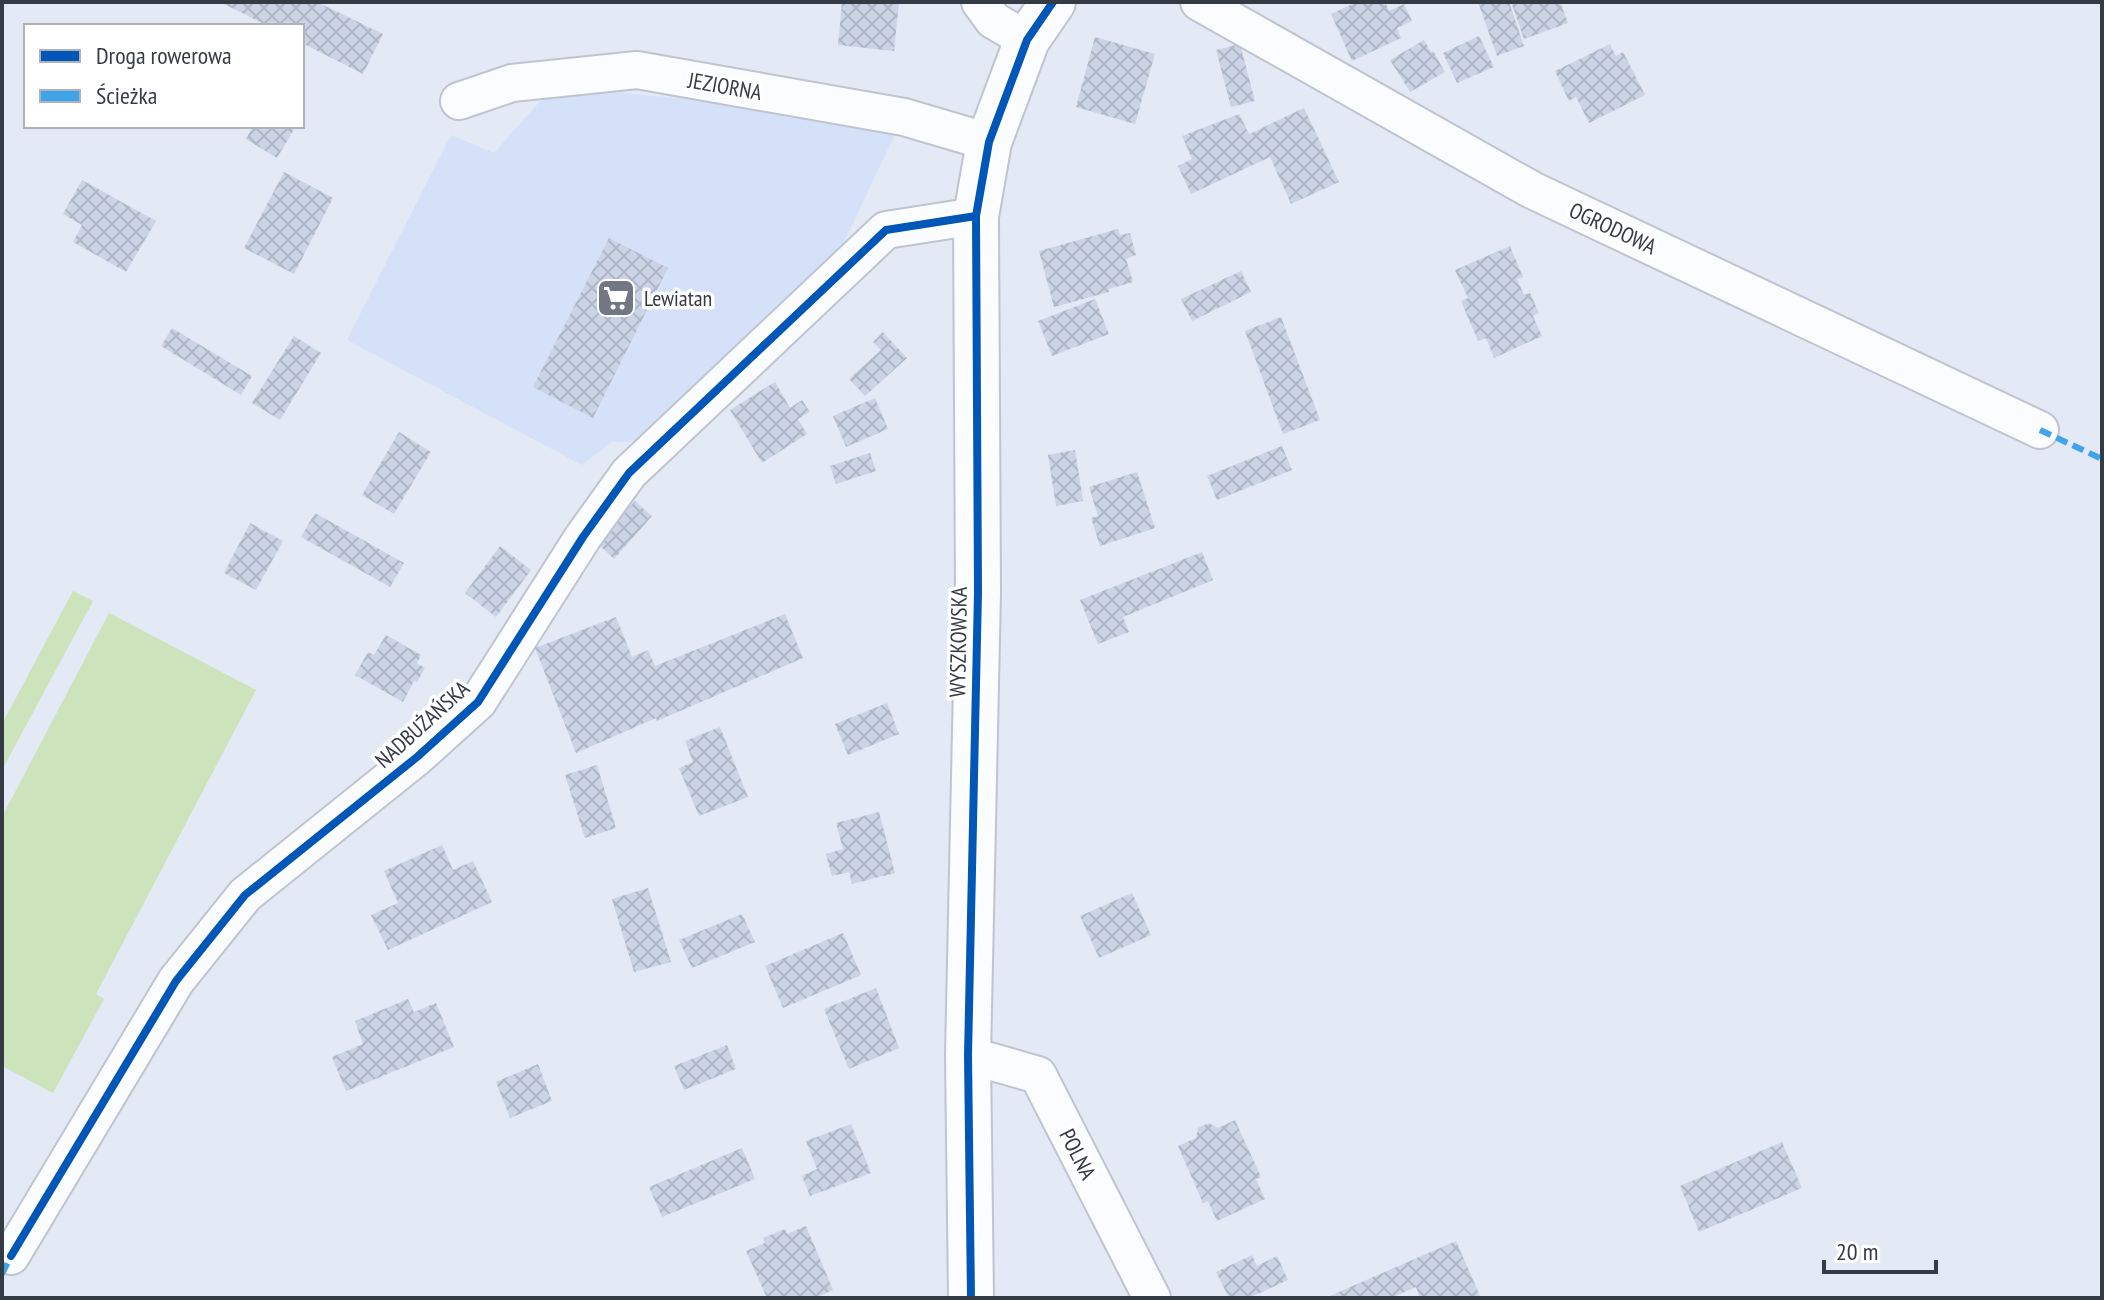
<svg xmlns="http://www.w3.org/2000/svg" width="2104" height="1300" font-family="'PT Sans Narrow',sans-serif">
  <defs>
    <pattern id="building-cross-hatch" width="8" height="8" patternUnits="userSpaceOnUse" patternTransform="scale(2)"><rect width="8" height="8" fill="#cbd4e6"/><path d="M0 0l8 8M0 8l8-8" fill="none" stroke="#afb7c7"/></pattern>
  </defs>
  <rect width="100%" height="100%" fill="#e3e9f5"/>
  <path fill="#d5e1f8" d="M553,87L725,102L897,130L837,257L642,442H611L582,465L347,340L451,135L494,153Z"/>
  <path fill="#cce3bc" d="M73,591L93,601L2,770V724Z
    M109,613L256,690L96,994L104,999L53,1093L2,1066V817Z"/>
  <path fill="url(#building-cross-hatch)" d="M220,2H317L383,34L363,74L302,43V26H268Z
    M842,2H899L894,51L838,45Z
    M1357,2H1385L1389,11L1404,4L1412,21L1397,28L1401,38L1352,61L1331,14Z
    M1478,2H1509L1524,46L1497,56Z
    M1511,2H1560L1568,23L1524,39Z
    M1479,36L1494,67L1457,83L1443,53Z
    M1095,37L1155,54L1135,124L1076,107Z
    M1424,40L1431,52L1433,51L1445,72L1410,92L1390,60Z
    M1240,44L1255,101L1231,107L1216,50Z
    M1610,44L1616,56L1623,52L1645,95L1589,123L1576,97L1569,101L1555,71Z
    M1304,108L1339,182L1291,204L1270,157L1191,194L1178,166L1192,159L1182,136L1239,114L1249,134Z
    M253,126H296L277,158L246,139Z
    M284,172L333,198L294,274L244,248Z
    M82,180L156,221L126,272L73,242L82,225L63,214Z
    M1118,229L1120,235L1130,233L1136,255L1126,259L1133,282L1109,289V292L1054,307L1039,251Z
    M609,238L668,268L593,418L533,387Z
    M1510,246L1523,277L1517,279L1524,295L1530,293L1539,313L1533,316L1542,336L1494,358L1486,338L1478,341L1461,301L1468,298L1455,270Z
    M1241,271L1251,292L1192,321L1181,299Z
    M1095,299L1109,334L1052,356L1038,321Z
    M1281,317L1320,420L1283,434L1245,331Z
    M172,328L252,376L241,395L161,346Z
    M883,332L907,358L865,396L849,379L881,350L873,342Z
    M294,336L321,353L280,420L252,403Z
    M775,382L790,408L802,400L810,412L798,419L807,434L762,463L730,410Z
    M875,398L888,429L846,447L833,416Z
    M399,432L431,452L394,514L362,495Z
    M1282,446L1292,470L1217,500L1207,476Z
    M1075,450L1083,501L1056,506L1048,455Z
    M870,453L876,471L836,484L830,466Z
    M1137,472L1155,528L1100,546L1091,518L1098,516L1089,487Z
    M635,501L652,516L614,559L597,543Z
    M315,513L404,563L390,587L301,537Z
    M250,523L283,541L256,590L224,573Z
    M500,546L531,570L496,617L465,593Z
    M1202,552L1213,580L1123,617L1129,632L1098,644L1080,600Z
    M785,614L803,658L657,721L656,718L576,753L535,648L616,617L632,657L648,650L655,666Z
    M386,635L421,655L417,663L425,668L417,682L414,681L403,702L355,675L368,652L374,655Z
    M887,703L899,734L848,755L835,724Z
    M720,727L748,797L699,816L679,768L693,762L685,741Z
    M597,765L616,828L585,838L565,775Z
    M879,812L895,873L852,884L849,872L832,876L826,854L843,849L836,823Z
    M442,845L453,870L473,861L492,902L388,950L371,915L398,903L384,871Z
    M648,888L671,962L634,972L612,899Z
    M1132,893L1151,935L1099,958L1080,916Z
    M742,914L755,942L692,968L679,940Z
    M843,933L861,975L783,1008L765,966Z
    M876,988L899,1048L849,1069L824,1009Z
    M408,999L414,1012L436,1003L454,1047L346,1091L332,1057L363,1044L355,1021Z
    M727,1045L736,1069L684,1090L674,1066Z
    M538,1064L552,1101L510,1118L496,1082Z
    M1235,1120L1261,1177L1256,1179L1265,1199L1217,1221L1208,1201L1203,1203L1178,1146L1196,1138L1198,1128L1209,1123L1218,1128Z
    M851,1124L871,1173L810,1196L802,1176L817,1169L806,1141Z
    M1782,1142L1802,1188L1699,1232L1680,1186Z
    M742,1148L755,1179L662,1217L649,1187Z
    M806,1226L833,1290L815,1298H767L746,1251L765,1243L763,1238L785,1229L787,1234Z
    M1456,1241L1481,1298H1420L1416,1287L1391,1298H1325Z
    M1252,1255L1257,1266L1277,1256L1288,1280L1249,1298H1229L1216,1272Z"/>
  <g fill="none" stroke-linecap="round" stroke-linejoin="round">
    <defs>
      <path id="street" d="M980,2L993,20L1027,40
        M1199,2L1532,190L2040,430
        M459,101L512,83L637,70L904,117L989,142
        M968,1055L1038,1075L1152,1298
        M11,1256L176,981L245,895L417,757L478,702L583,537L629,473L886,230L976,216"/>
      <path id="secondary" d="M971,1298L968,1055L978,592L976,216L989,142L1027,40L1053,2"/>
    </defs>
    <use href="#street" stroke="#bfc4ce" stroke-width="40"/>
    <use href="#secondary" stroke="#bfc4ce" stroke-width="48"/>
    <use href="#street" stroke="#fbfcfe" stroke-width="36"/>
    <use href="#secondary" stroke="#fbfcfe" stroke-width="44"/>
    <path stroke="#3ea4ec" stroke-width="6" stroke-dasharray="12 6" stroke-linecap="butt" d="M2040,430L2102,459
      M2,1274L11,1256"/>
    <defs>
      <path id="cycleway" d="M11,1256L176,981L245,895L417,757L478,702L583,537L629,473L886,230L976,216
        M971,1298L968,1055L978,592L976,216L989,142L1027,40L1053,2"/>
    </defs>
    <use href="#cycleway" stroke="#fff" stroke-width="13"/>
    <use href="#cycleway" stroke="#0057b8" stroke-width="8"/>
  </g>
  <defs>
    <symbol id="supermarket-square" viewBox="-11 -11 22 22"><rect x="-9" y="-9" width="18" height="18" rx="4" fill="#727883" stroke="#fff"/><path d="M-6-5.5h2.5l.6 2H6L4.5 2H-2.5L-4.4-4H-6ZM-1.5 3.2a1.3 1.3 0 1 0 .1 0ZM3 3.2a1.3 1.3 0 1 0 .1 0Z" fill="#fff"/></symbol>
  </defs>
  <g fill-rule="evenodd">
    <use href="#supermarket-square" x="594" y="276" width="44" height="44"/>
  </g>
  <g text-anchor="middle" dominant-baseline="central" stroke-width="7" stroke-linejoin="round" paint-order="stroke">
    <g font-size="22" fill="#353b45" stroke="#fff">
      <text transform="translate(725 86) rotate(10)">JEZIORNA</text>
      <text transform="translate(1613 228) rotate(25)">OGRODOWA</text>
      <text transform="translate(958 642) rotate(-89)">WYSZKOWSKA</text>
      <text transform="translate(422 724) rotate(-42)">NADBUŻAŃSKA</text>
      <text transform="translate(1078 1154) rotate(63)">POLNA</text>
    </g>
    <g font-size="22" fill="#353b45" stroke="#fff" text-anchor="start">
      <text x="644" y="298">Lewiatan</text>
    </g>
  </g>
  <rect width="2104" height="1300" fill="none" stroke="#353b45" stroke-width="8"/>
  <rect x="24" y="24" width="280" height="104" fill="#ffffff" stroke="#aeb1b5" stroke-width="2"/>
  <rect x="40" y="50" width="40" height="12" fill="#0057b8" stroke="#aeb1b5" stroke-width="2"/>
  <text x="96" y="64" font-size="24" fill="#353b45">Droga rowerowa</text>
  <rect x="40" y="90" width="40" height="12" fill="#3ea4ec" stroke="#aeb1b5" stroke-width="2"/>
  <text x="96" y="104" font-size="24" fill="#353b45">Ścieżka</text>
  <path d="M1824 1260v12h112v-12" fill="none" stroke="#353b45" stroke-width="4"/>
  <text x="1836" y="1260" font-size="24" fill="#353b45" stroke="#ffffff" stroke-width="6" paint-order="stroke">20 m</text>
</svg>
